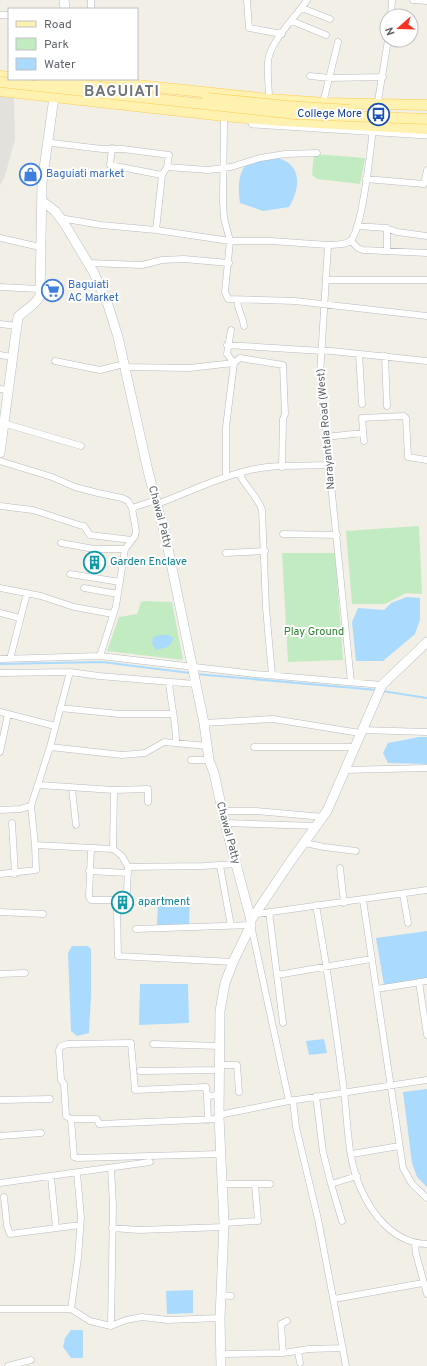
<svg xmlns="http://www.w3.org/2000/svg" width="427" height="1366" font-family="Overpass,sans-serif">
  <rect width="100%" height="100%" fill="#f2efe7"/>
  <path fill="#e3e1db" d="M0,96L14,98L15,139L5,176L0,186Z"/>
  <path fill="#c2ebc2" d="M314,154L365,158L360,184L317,179L312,175Z
    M419,526L422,594L406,593L385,604H352L346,531Z
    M282,553H335L343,660L288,662Z
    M146,601L172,602L183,660L107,651L119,617L137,614L141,602Z"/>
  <path fill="#aadbff" d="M278,158C303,165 300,189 289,207L263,211L240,203C238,191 237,169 250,162C257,158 270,159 278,158Z
    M407,597L420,598V620L415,634L383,661H356L352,622L358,608L384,610L391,603Z
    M161,635H169L173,638L172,642L168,647L156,650L152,643L153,637Z
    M419,737H427V764L388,763L383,753L388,743Z
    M190,900L189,924L157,925L158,902Z
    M427,931V978L384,985L376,938Z
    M72,946H88L91,949V996L89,1033L77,1036L71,1031L68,953Z
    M140,984H188L189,1023L139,1025Z
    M324,1039L327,1053L309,1055L306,1041Z
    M427,1089V1187L417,1177L412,1163L403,1092Z
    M193,1290V1313L167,1314L166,1291Z
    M71,1330H83V1358H71L63,1347L65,1338Z"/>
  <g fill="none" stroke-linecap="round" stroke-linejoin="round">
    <path stroke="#aadbff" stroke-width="2" d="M0,664L102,662L190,673
      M196,674L377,690
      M382,691L427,698"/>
    <defs>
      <path id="street" d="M91,0V9
        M247,0L249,28L282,34
        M413,0L427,1
        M302,8L330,19
        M0,15H9
        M391,16L392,0
        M292,21L326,35
        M310,76L330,78L383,77
        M269,99C269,87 267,74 268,62C269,42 296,17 307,0
        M323,103L338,42
        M375,119L388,40
        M224,121L223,202L224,218L230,241L225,292L228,299L295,301L427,316
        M52,143L102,149H123L169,155L167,167L162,175L156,230
        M112,148L110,165L162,175
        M167,167L208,170L231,167L260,158L285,154L317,153
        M366,179L424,184L427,170
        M60,218L101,225L156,230L230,241H271L328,245
        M357,226L386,228L397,232L427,236
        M0,238L40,247
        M351,241L358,248L363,250L427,253
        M387,251V228
        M89,263L142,265L162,260L184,259L229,263
        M327,280H427
        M0,287L39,289
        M237,300C238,312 243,316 244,326
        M0,324L17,326
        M231,330L227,354L234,363L240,358L283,365L285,414L283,419L282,467
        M227,345L322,351
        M322,350L427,361
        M359,354L362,404
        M0,355L12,357
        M385,356L387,406
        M55,361L100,370L124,364
        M124,367L189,368L234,363L226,427V476
        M0,389L7,390
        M3,423L81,446
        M325,437L363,433
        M364,441L362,418L404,416L406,418L408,457L427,460
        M0,461L52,477L75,487L98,493L122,498L128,501L132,508L136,531L135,536L125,549L116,606L100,656
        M239,473C245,487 257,495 262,510L266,608L272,675
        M157,504C187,493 214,479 246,471C272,464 301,466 328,465
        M0,506L33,510L79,525L84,526L90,535L132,540
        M132,508L156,500
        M283,534L337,535
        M61,543L94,549H125
        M226,553L265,551
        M70,574L120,582
        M0,588L41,596L74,607L113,614
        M84,588L118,594
        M0,613L20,618
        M0,659L100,656L255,674L382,685
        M10,659L27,593
        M70,672L50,747L31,806L35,845L113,849
        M0,673L70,672L99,676L195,684
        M351,682L320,375L328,245C335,244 346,246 351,240C362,229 371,147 373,128
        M169,683C171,703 176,722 176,742
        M60,708L119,714H173
        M0,712L55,726
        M204,723L273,719L360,733
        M361,730L427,732
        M50,747L122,755L145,753L164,742L207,746
        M254,747H354
        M0,752L8,714
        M191,760H209
        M344,770L427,768
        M39,785L114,790L148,789V802
        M72,789L76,825
        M114,790L113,849L122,856L128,867L127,892L117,909L118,956L233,962
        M0,810L20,809L31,806
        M222,811H256L324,817
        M12,823L15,874
        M225,823L317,826
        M305,843L324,847L356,851
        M91,849L89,897L91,900H122
        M220,866L231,926
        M128,867L203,866L237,864
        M340,868L344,903
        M89,871L128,873
        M0,874L36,870L35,845
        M403,894L408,923
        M363,900L403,1168L412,1184L427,1198
        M316,905C327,967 336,1029 344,1091C348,1123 347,1157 360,1187C372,1215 394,1243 427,1244
        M0,912L43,914
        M269,912L283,1023
        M257,914L427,890
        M136,929L251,925L289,1101
        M0,974L25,973
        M277,975L371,959
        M419,982L427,1035
        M377,989L427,981
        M153,1044L220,1046
        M219,1065H237L239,1092
        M140,1071L219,1070
        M219,1095L207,1096L206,1087L135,1090L131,1043L68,1044L61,1046L59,1050L61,1080L64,1084L66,1116L71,1119L74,1157L78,1158L220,1154
        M207,1096L208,1120
        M316,1096L323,1152L331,1184
        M0,1100L50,1099
        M293,1100L296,1127L318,1219L346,1366
        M219,1115L289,1101L427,1080
        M71,1119H97L99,1124L219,1119
        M0,1136L41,1133
        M352,1154L399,1146
        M51,1177L56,1228
        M0,1183L150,1162
        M223,1184H255
        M4,1197L7,1226L10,1234L80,1225
        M342,1221L331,1184L357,1176
        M224,1223L258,1221L255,1184H270
        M112,1228L139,1230L224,1227
        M415,1244L416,1254L427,1294
        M221,1295L231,1296
        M334,1299L423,1283
        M0,1309H71L78,1258L81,1217L77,1173
        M71,1309L90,1321L111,1326L126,1320L142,1317L168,1320L220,1318
        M111,1326L113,1205L111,1168
        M298,1351L300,1363
        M283,1353L281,1324L287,1321
        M220,1354L283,1353L309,1349L343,1348
        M8,1366L31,1360"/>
      <path id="secondary" d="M64,0L65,9
        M253,123L427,134
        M42,201L55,211L64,223L94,273L108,305L118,337L148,471L166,539L204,723L209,760L214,773L225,823L251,920
        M0,453L18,317C26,309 34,306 40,296L42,183L54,97
        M221,1366L220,1318L224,1223L219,1117L220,1011L225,983L233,962L251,925V920L290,862L327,811L382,685L427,642"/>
      <path id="primary" d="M0,76L9,77
        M80,79L269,99L326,103L427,105
        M0,91L224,116L283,121L427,129"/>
    </defs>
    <use href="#street" stroke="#b7babf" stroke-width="7"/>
    <use href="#secondary" stroke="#babec4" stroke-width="10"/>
    <use href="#primary" stroke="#ffcc53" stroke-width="11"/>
    <use href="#street" stroke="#fff" stroke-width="6"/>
    <use href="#secondary" stroke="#fff" stroke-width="9"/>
    <use href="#primary" stroke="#fff1af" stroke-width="10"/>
    <defs>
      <path id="primary-bridge" d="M42,80L129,90
        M0,82L295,114L427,119
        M207,98L287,106L350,110"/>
    </defs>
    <use href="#primary-bridge" stroke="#ffcc53" stroke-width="11" stroke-linecap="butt"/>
    <use href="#primary-bridge" stroke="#fff1af" stroke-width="10"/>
  </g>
  <defs>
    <symbol id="bus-ring" viewBox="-11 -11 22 22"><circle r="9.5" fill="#fff" stroke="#1a4fb4" stroke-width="1.5"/><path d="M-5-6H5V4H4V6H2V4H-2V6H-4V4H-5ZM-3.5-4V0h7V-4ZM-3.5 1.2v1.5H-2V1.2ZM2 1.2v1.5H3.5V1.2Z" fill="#1a4fb4"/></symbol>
    <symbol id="shop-ring" viewBox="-11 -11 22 22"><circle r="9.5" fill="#fff" stroke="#3f7fe0" stroke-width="1.5"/><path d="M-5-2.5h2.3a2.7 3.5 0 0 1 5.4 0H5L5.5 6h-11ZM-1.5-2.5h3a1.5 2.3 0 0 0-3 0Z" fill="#3f7fe0"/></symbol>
    <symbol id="supermarket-ring" viewBox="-11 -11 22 22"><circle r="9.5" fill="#fff" stroke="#3f7fe0" stroke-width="1.5"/><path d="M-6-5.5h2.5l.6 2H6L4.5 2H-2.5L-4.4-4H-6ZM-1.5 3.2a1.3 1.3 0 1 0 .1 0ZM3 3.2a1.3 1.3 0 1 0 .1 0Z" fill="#3f7fe0"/></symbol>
    <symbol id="building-ring" viewBox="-11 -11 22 22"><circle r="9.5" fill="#fff" stroke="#0f9aa8" stroke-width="1.5"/><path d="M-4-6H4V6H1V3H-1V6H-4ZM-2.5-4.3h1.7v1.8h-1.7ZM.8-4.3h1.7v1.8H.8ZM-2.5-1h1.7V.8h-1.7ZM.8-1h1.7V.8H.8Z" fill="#0f9aa8"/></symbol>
  </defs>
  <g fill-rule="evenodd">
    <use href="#bus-ring" x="366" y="102" width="25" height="25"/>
    <use href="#shop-ring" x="18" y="162" width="25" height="25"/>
    <use href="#supermarket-ring" x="40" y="278" width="25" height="25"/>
    <use href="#building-ring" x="82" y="550" width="25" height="25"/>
    <use href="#building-ring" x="110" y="890" width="25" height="25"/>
  </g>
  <g text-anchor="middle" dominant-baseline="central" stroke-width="4" stroke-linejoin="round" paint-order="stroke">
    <g font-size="11" fill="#164399" stroke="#fff" text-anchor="end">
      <text x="362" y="114">College More</text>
    </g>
    <g font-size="11" fill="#366cbe" stroke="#fff" text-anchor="start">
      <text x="46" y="174">Baguiati market</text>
      <text x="68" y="285">Baguiati<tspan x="68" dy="13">AC Market</tspan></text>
    </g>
    <g font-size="11" fill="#5e6369" stroke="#fff">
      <text transform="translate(326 429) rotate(-95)">Narayantala Road (West)</text>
      <text transform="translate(160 517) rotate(75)">Chawal Patty</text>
      <text transform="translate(228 833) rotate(75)">Chawal Patty</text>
    </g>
    <g font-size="11" fill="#0d838f" stroke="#fff" text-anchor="start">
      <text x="110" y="562">Garden Enclave</text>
      <text x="138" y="902">apartment</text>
    </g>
    <g font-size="11" fill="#2b822f" stroke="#fff">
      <text x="314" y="632">Play Ground</text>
    </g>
    <g font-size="15" font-weight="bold" letter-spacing="1" fill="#6f757b" stroke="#fff">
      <text x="122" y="92">BAGUIATI</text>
    </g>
  </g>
  <rect x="8" y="8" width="130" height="72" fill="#ffffff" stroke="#bfc1c3"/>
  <rect x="16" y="21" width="20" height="6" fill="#fff1af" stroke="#bfc1c3"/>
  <text x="44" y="28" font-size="12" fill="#5e6369">Road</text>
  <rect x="16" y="38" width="20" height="12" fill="#c2ebc2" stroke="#bfc1c3"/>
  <text x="44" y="48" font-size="12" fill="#5e6369">Park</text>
  <rect x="16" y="58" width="20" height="12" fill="#aadbff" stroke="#bfc1c3"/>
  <text x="44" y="68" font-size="12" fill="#5e6369">Water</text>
  <g transform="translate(399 28) rotate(250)"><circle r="19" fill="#ffffff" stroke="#bfc1c3"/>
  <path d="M0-3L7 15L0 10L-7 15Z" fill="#fa3225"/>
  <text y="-6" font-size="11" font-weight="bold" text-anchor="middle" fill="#5e6369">N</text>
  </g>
</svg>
